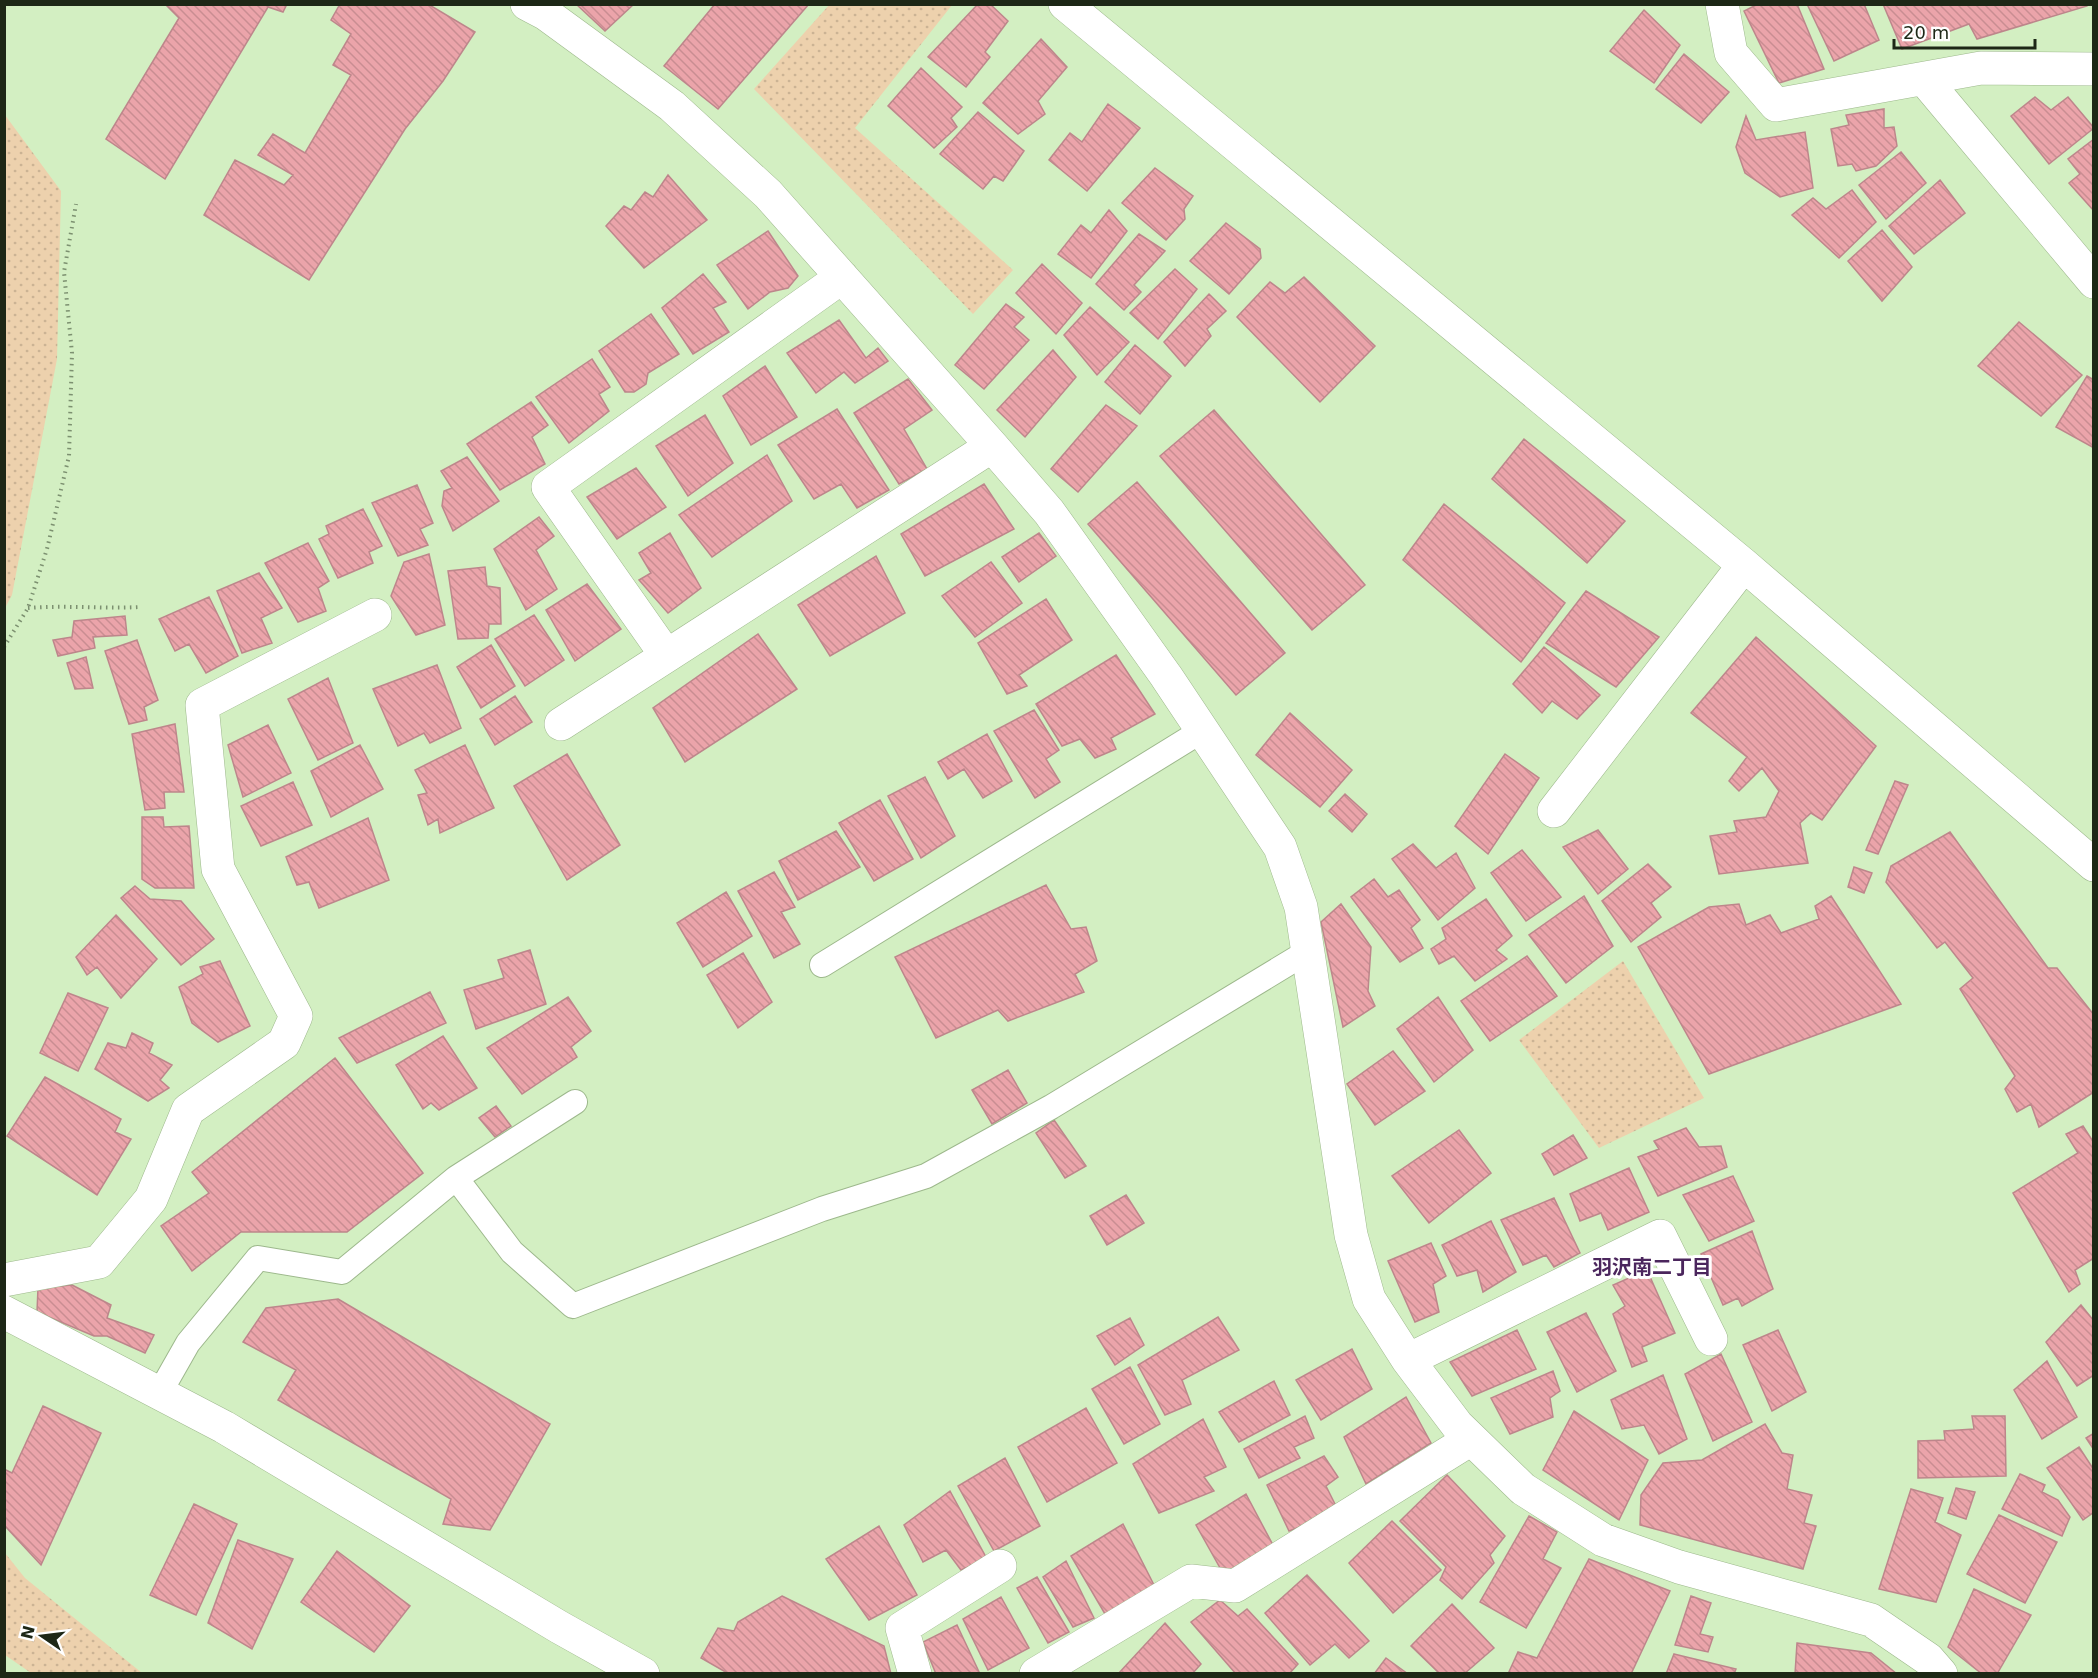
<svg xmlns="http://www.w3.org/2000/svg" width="2098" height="1678" font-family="'DejaVu Sans','Noto Sans JP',sans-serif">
  <defs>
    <pattern id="grass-dots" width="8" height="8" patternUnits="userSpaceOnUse" patternTransform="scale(1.5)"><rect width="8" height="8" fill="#edd1ad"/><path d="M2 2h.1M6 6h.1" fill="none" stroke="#cbb394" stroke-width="1.8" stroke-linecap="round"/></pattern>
    <pattern id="building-back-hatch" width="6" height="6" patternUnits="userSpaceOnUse" patternTransform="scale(1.5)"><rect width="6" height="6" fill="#eba4aa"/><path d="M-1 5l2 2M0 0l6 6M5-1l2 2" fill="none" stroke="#c98d92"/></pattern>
  </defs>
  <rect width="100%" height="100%" fill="#d3efc2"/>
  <path fill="url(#grass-dots)" d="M830,4L952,5L855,128L1013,270L973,314L754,89Z
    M5,115L61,191L57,359L12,595L5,608Z
    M1623,961L1704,1098L1599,1148L1519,1040Z
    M5,1553L25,1578L142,1673H31L5,1655Z"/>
  <path fill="url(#building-back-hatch)" stroke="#bd868b" stroke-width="1.5" d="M165,4H287L283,12L268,7L165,179L106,139L179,18Z
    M340,4H428L475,32L443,81L405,129L309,280L204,215L235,160L284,185L293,175L258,155L273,134L305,153L351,75L333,65L351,34L331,20Z
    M576,4H634L605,31Z
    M715,4H809L718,109L664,66Z
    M978,4H990L1008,21L985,52L990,57L966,87L928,57Z
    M1758,4H1797L1824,69L1779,83L1744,11Z
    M1807,4H1864L1879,40L1834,61Z
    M1883,4H2087V6L1977,39L1969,24L1902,49Z
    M1644,10L1680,45L1654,83L1610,51Z
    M1041,39L1067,67L1038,101L1045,114L1018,134L983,103Z
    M1684,54L1729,92L1701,123L1656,89Z
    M921,68L962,107L951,118L957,127L934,148L888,106Z
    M2035,97L2051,110L2068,97L2094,128L2049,164L2011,116Z
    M1108,104L1140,128L1087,191L1049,160L1070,133L1082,142Z
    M1884,109V128L1894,127L1897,146L1876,166L1856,171L1852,164L1838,166L1831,129L1849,125L1846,115Z
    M978,112L1024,151L1003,181L994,176L983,189L940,154Z
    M1746,116L1756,140L1805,132L1813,188L1780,197L1745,173L1736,147Z
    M2094,139V211L2069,183L2080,174L2068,159Z
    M1901,152L1926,183L1886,219L1859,185Z
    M1155,168L1193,196L1184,209L1185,219L1166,240L1122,203Z
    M668,175L707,220L644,268L606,226L624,206L631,210L645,192L653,197Z
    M1940,180L1965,213L1914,254L1889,226Z
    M1852,190L1876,222L1839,258L1792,215L1813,198L1826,209Z
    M1109,210L1127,231L1091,278L1058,254L1081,225L1091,233Z
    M1226,223L1260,249L1261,258L1229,294L1190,261Z
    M1882,230L1912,267L1882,301L1848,261Z
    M768,231L798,276L788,288L770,292L748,309L717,265Z
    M1139,234L1165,251L1134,285L1141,292L1124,310L1096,284Z
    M1042,264L1082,303L1056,334L1016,293Z
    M1175,269L1197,289L1158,339L1130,313Z
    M703,274L726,302L713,308L729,332L693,354L662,308Z
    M1304,277L1375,346L1320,402L1237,317L1270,282L1285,293Z
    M1209,294L1226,311L1207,329L1211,336L1185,366L1164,342Z
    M1006,304L1024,317L1014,327L1029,340L984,389L955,365Z
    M1090,307L1129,342L1097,375L1064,335Z
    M651,314L679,354L648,373L646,384L634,392H625L599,351Z
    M839,320L866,358L878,348L888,361L855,383L844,372L816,393L787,353Z
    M2019,322L2082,375L2041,416L1978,366Z
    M1135,345L1171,376L1140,414L1105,382Z
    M1053,350L1076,377L1025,437L997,410Z
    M592,359L610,387L599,394L609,411L569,443L536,397Z
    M765,366L797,417L751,445L723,396Z
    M2087,376L2094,380V448L2056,427Z
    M908,379L932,410L904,429L927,469L899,484L854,413Z
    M531,402L548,425L532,437L545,464L500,490L467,444Z
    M1106,405L1137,426L1078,492L1051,469Z
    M837,409L889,490L857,508L841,484L814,499L778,445Z
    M1214,410L1365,585L1312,630L1160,456Z
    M705,415L733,463L688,496L656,446Z
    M1524,439L1625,521L1587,563L1492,479Z
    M767,455L792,501L712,557L679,515Z
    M467,457L499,501L453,531L442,506L444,491L452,488L441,471Z
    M636,468L666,507L617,539L587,497Z
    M1137,482L1285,653L1236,695L1088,524Z
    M984,484L1014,529L925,576L901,534Z
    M417,485L433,523L420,529L428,545L398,556L372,503Z
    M1444,504L1565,603L1521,662L1403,560Z
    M363,509L382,546L369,552L373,563L338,578L319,539L329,534L326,526Z
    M539,517L554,536L536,550L557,589L526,610L494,549Z
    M670,533L701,588L668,613L639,580L651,573L639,553Z
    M1039,533L1056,556L1019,582L1002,557Z
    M308,543L329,581L318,588L326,611L298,622L265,563Z
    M429,554L445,625L416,635L391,596L404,562Z
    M876,556L905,613L830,656L798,605Z
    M991,562L1022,603L975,637L942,596Z
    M485,567L487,586L500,588L501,624H489L488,638L458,639L448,571Z
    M259,573L282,608L261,618L272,643L242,653L217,591Z
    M587,584L621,629L575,661L546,610Z
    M1586,591L1659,637L1616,687L1546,643Z
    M209,597L238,656L206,673L189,644L175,651L159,619Z
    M1046,599L1072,640L1019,675L1027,686L1007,694L978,643Z
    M534,615L564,660L525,686L495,639Z
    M125,616L127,635L93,637L95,648L58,656L53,640L72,637L74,621Z
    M758,634L797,689L685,762L653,708Z
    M1756,637L1876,746L1822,820L1811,813L1800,823L1808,863L1719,874L1710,836L1737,832L1734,821L1766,817L1779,791L1762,768L1739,791L1729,781L1747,757L1691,713Z
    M137,640L158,700L144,707L147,720L129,724L105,651Z
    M491,645L515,686L481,708L457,667Z
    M1544,647L1600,695L1577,719L1552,701L1542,713L1513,684Z
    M1116,655L1155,714L1111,738L1116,749L1095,758L1080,739L1062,746L1036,704Z
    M86,657L93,688L75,689L67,663Z
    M437,665L461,728L430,743L424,733L398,746L373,689Z
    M328,678L353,743L318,760L288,699Z
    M515,696L532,722L495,745L480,719Z
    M1034,710L1059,750L1046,759L1060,782L1035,798L994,731Z
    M1290,713L1352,770L1320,807L1256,755Z
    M175,724L184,792H164L165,808L145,810L132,734Z
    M268,725L291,773L243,797L228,745Z
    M987,734L1012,781L983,798L964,769L948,779L938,762Z
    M360,745L383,789L331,817L311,771Z
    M465,745L494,808L440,833L438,819L428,825L418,795L427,793L415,770Z
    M567,754L620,845L567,880L514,786Z
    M1505,754L1539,778L1488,854L1455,826Z
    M925,777L955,836L921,858L888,796Z
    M1895,781L1908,785L1878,854L1866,850Z
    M293,782L312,825L261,846L241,806Z
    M1345,794L1367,814L1352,832L1329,811Z
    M880,800L913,859L874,881L839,823Z
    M142,817H163L164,827L189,826L194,888H155L142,879Z
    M368,818L389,880L319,908L309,882L297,885L286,857Z
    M1598,830L1628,869L1598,894L1563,847Z
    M836,831L860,867L798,900L779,861Z
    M1950,832L2048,968H2057L2094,1015V1092L2039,1127L2031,1104L2017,1112L2005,1089L2015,1076L1960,989L1973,978L1945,942L1937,948L1886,882L1891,866Z
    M1413,844L1436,868L1456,853L1475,888L1438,920L1392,859Z
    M1522,850L1561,897L1526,921L1491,873Z
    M1648,864L1671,887L1651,903L1661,917L1631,942L1602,901Z
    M1854,867L1872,873L1864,893L1848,887Z
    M774,872L795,907L781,912L800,944L774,958L738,891Z
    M1374,879L1388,897L1399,890L1420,920L1411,928L1423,948L1400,962L1351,897Z
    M1046,885L1071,929L1086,927L1097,961L1075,974L1084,992L1008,1021L998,1010L936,1038L895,957Z
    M135,886L150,899L181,901L214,939L181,965L121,898Z
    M726,892L752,936L703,967L677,923Z
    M1584,896L1613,946L1566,983L1529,935Z
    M1831,896L1901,1004L1709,1074L1638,947L1709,907L1739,904L1746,925L1770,915L1781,933L1819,919L1815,906Z
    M1486,899L1512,936L1496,950L1507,959L1475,981L1454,956L1439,964L1431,949L1446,939L1442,928Z
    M1341,904L1371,947L1368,991L1375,1006L1343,1027L1321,922Z
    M116,915L157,959L121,998L97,967L87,975L76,957Z
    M530,950L546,1004L476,1029L464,990L504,978L498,960Z
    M743,953L772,1002L738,1028L707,975Z
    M1527,956L1557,996L1490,1041L1461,1001Z
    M220,961L250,1026L218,1042L192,1023L179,987L203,974L200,967Z
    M430,992L446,1023L357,1063L339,1038Z
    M68,993L108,1008L78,1071L40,1053Z
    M568,997L591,1031L571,1047L577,1057L522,1094L487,1048Z
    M1438,997L1473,1050L1434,1082L1397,1029Z
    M132,1033L153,1043L149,1053L172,1065L160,1080L169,1088L148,1101L95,1069L108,1043L126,1048Z
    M443,1036L477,1088L439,1110L431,1103L423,1109L396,1065Z
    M1393,1051L1425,1091L1375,1125L1347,1084Z
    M335,1058L423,1173L347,1232H241L192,1271L161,1226L209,1193L192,1172Z
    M1008,1070L1027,1103L992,1124L972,1090Z
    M45,1077L121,1119L115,1132L131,1139L97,1195L7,1136Z
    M496,1106L511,1126L495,1137L479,1118Z
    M1054,1120L1086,1166L1065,1178L1036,1133Z
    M2083,1126L2094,1143V1258L2075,1270L2080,1284L2069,1292L2013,1193L2078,1153L2066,1134Z
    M1686,1128L1699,1147L1721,1146L1727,1167L1658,1196L1638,1157L1659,1149L1654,1141Z
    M1459,1130L1491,1173L1429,1223L1392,1176Z
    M1573,1135L1587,1158L1554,1175L1542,1154Z
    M1629,1168L1649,1212L1608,1230L1601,1213L1580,1221L1570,1194Z
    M1733,1176L1754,1221L1709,1241L1683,1195Z
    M1126,1195L1144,1223L1107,1245L1090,1216Z
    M1554,1198L1580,1253L1554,1267L1546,1255L1523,1265L1501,1220Z
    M1491,1221L1516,1272L1483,1292L1477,1270L1457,1276L1442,1245Z
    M1752,1231L1773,1289L1742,1306L1738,1298L1723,1305L1701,1254Z
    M1431,1243L1446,1276L1433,1284L1439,1312L1415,1322L1388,1261Z
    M1647,1270L1675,1333L1642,1347L1647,1361L1632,1367L1613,1314L1625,1306L1613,1285Z
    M72,1285L111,1305L107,1318L154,1335L145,1353L107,1336H94L37,1312L38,1288Z
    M338,1299L550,1424L490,1530L443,1524L451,1499L278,1400L296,1370L243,1342L266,1308Z
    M2081,1305L2094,1321V1375L2077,1386L2046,1342Z
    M1586,1313L1616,1371L1577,1392L1547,1332Z
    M1218,1317L1239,1350L1182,1380L1191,1404L1165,1415L1138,1365Z
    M1130,1318L1144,1345L1115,1365L1097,1336Z
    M1517,1330L1536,1369L1472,1396L1450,1362Z
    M1778,1330L1806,1392L1772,1411L1743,1345Z
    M1352,1349L1372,1389L1321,1420L1296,1380Z
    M1721,1354L1752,1422L1713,1441L1685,1374Z
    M2047,1361L2077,1417L2042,1439L2014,1390Z
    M1130,1367L1160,1424L1124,1444L1092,1389Z
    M1553,1371L1560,1391L1550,1398L1553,1417L1510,1434L1491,1398Z
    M1663,1375L1687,1439L1659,1454L1644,1425L1622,1429L1611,1400Z
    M1274,1381L1290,1415L1239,1442L1219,1412Z
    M1406,1397L1431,1443L1366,1484L1344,1437Z
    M43,1406L101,1433L41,1565L4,1525V1469L12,1473Z
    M1086,1408L1117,1463L1047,1502L1018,1447Z
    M1574,1411L1648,1460L1619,1520L1543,1470Z
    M1305,1416L1314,1438L1294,1447L1300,1458L1259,1478L1244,1449Z
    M1972,1416H2005L2006,1476L1918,1478V1441L1945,1440L1944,1431L1974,1429Z
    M1203,1419L1226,1467L1204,1477L1214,1491L1159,1513L1133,1464Z
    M1765,1424L1782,1453L1793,1455L1787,1489L1812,1495L1804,1523L1816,1526L1803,1569L1640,1525L1641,1495L1663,1463L1702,1460Z
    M2094,1433V1450L2086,1438Z
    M2079,1447L2094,1470V1512L2083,1520L2047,1468Z
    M1324,1456L1338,1477L1326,1486L1339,1512L1289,1531L1267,1485Z
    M1005,1458L1040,1526L994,1551L958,1486Z
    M2020,1474L2045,1485L2042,1492L2058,1500L2070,1517L2062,1536L2002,1509Z
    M1447,1475L1505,1536L1490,1555L1494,1563L1462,1599L1440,1580L1446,1567L1400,1521Z
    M1956,1488L1975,1492L1966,1519L1948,1513Z
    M1911,1489L1943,1498L1935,1522L1961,1535L1936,1602L1879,1589Z
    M950,1491L987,1559L961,1570L946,1550L923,1562L904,1525Z
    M1246,1494L1274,1547L1224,1575L1196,1525Z
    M194,1504L237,1524L196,1615L150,1595Z
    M1999,1515L2057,1542L2025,1603L1967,1574Z
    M1529,1516L1557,1532L1543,1559L1561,1568L1526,1628L1480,1602Z
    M1392,1521L1441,1570L1393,1613L1349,1563Z
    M1123,1524L1156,1589L1105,1614L1071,1556Z
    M879,1526L917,1595L869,1620L826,1559Z
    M238,1540L293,1559L252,1649L208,1623Z
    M337,1551L410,1606L374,1652L301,1602Z
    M1589,1559L1670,1591L1631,1674H1508L1518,1652L1537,1658Z
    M1066,1561L1094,1618L1073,1627L1043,1577Z
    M1307,1575L1369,1641L1349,1658L1335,1644L1310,1665L1265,1613Z
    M1037,1577L1069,1632L1048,1643L1017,1588Z
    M1974,1589L2031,1615L1997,1674H1982L1948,1647Z
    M782,1596L884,1646L891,1674H729L701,1658L718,1628L734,1631L738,1622Z
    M1691,1596L1711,1603L1700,1634L1713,1637L1708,1652L1675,1645Z
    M1001,1597L1029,1648L988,1670L963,1619Z
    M1220,1600L1238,1616L1247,1609L1298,1664L1289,1674H1236L1191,1622Z
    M1452,1604L1494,1648L1464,1674H1440L1411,1646Z
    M1165,1623L1201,1664L1192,1674H1118Z
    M957,1625L980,1674H936L923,1642Z
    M1797,1643L1871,1653L1897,1674H1795Z
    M1674,1654L1736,1669L1734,1674H1666Z
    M1386,1658L1408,1674H1374Z"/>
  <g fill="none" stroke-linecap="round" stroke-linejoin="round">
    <defs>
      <path id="lane" d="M822,965L1203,730
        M456,1178L512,1252L573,1306L822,1209L926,1176L1051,1107L1307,952
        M159,1394L188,1343L258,1258L342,1272L456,1178L575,1102"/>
      <path id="street" d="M527,4L546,14L672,106L768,194L992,446L1049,512L1166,676L1280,847L1301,907L1351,1235L1369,1299L1408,1360L1457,1425L1523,1489L1603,1540L1679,1567L1871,1620L1928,1659L1941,1674
        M1065,4L1744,565L2094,865
        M1722,4L1731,53L1776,105L1981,68L2094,69
        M1924,79L2094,282
        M666,655L548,487L842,277
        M561,724L992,446
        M1554,811L1744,565
        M4,1280L99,1262L151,1199L188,1110L284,1043L296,1016L218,869L202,705L375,615
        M1408,1360L1660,1236L1711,1339
        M915,1674L902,1628L1000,1566
        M1036,1674L1191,1581L1235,1586L1471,1439"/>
      <path id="secondary" d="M4,1312L224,1427L559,1627L643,1674"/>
    </defs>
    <use href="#lane" stroke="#9db88c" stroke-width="26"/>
    <use href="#street" stroke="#9db88c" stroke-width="34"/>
    <use href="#secondary" stroke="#9db88c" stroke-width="34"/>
    <path stroke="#7c9070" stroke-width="4" stroke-dasharray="1.5 4.5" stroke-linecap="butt" d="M28,608C66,605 102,609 140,607
      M4,647L28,608L47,549L69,456L72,353L64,272L76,204"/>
    <use href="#lane" stroke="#fff" stroke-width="24"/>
    <use href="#street" stroke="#fff" stroke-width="33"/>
    <use href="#secondary" stroke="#fff" stroke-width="33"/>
  </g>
  <g text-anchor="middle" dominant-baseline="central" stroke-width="6" stroke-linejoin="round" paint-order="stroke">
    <g font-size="20" font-weight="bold" fill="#4b265d" stroke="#fff">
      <text x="1652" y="1267">羽沢南二丁目</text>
    </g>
  </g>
  <rect width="2098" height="1678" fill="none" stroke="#1d2716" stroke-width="12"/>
  <g transform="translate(42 1636) rotate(284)" stroke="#ffffff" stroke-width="4.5" paint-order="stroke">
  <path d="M0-4.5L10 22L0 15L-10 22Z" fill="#1d2716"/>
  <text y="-9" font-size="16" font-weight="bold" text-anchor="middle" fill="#1d2716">N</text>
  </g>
  <path d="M1894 39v9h141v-9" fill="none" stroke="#1d2716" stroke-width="3"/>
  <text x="1903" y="39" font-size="18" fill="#1d2716" stroke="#ffffff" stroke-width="4.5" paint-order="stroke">20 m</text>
</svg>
